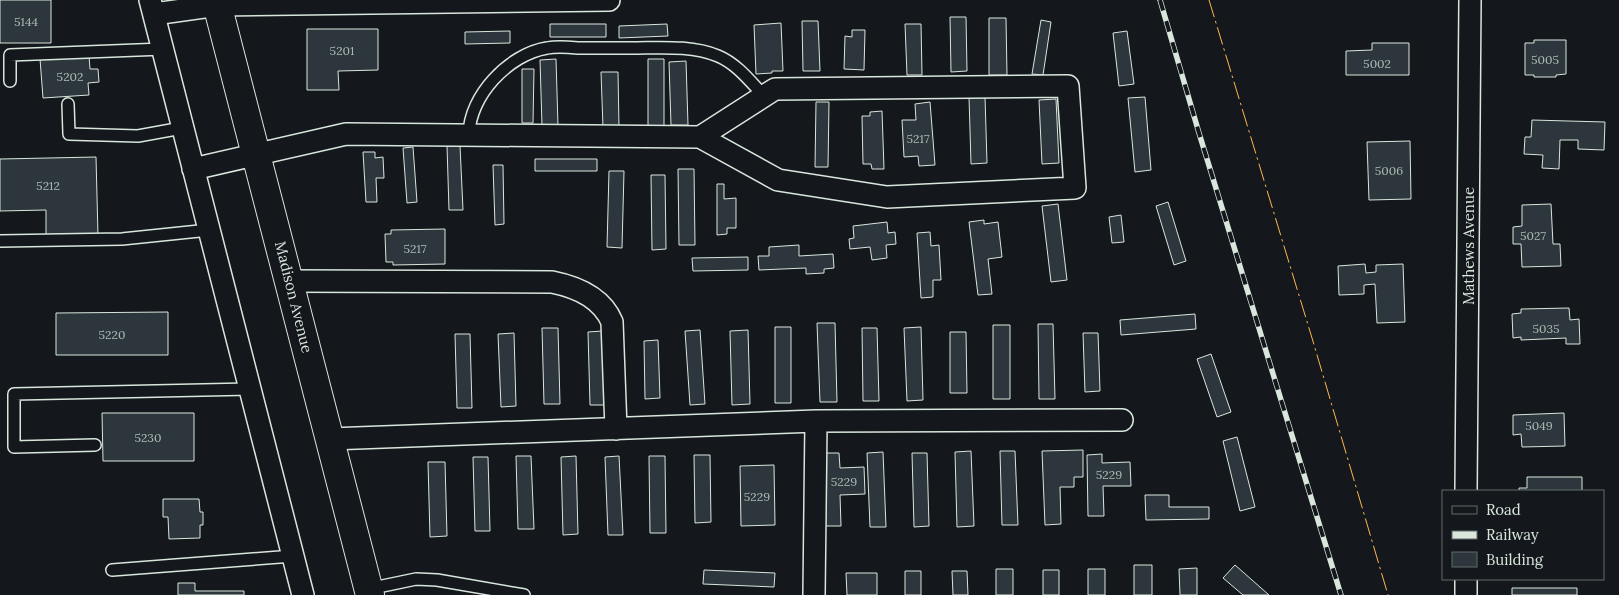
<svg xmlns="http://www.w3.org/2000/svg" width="1619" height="595" font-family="Lora,serif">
  <rect width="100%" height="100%" fill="#14181c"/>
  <path fill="#2c363c" stroke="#d8e6dc" d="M0,0H51V43H0Z
    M950,17H966L967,71L951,72Z
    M989,18H1006L1007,75H989Z
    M1041,20L1051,22L1043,75L1032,74Z
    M802,21H818L820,71H803Z
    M781,23L783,71H772V73L756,74L754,25Z
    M550,24H606V37H550Z
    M667,24L668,36L619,38V26Z
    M905,24H921L922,75H907Z
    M307,29H378V70L338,71L339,90H307Z
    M852,30H865L864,70L844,69L845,36L852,37Z
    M510,31V43L465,44V32Z
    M1127,31L1134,84L1119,86L1113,33Z
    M1534,40H1566V74L1556,75V77H1534V75H1525V43H1534Z
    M1372,43H1409V75H1346V51L1372,50Z
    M89,56L90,69H98L99,82L88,83L89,95L43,98L40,59Z
    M556,59L558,126H542L540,60Z
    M648,59H664V127H648Z
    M686,61L688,125H671L669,62Z
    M522,69H534L533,123H522Z
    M601,72H618L619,128H603Z
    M969,97H985L987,163L971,164Z
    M1145,97L1151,170L1135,172L1128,98Z
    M1056,99L1059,163L1042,164L1039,100Z
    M816,102H829L828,167H815Z
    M930,102L935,165L919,166L918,156L904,157L902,120H916L915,104Z
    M882,111L884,169H872L871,164H863L862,116H870V112Z
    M1532,120L1605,122L1604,150L1578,149V140H1560L1559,169L1542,168L1543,155L1524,154L1525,137H1531Z
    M1410,141L1411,199L1369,200L1367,142Z
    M447,146H460L463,210H449Z
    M413,147L417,202L407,203L403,148Z
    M363,152H375V158L383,157L384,178H376L377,202H366Z
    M96,157L98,236L46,237V210L0,211V159Z
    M535,159H597V171H535Z
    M493,165H503L504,224L495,225Z
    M678,169H694L695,245H679Z
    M609,171H624L622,248L607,247Z
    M651,175H665L666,249L652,250Z
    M717,184H724V199L736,198V228H727V234L717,235Z
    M1168,202L1186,261L1174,265L1156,206Z
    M1058,204L1067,280L1051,282L1042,206Z
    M1551,204L1553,244H1560L1561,266L1522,267L1521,244H1513V227L1522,226V205Z
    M1121,215L1124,242L1112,243L1109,217Z
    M984,220V224L998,222L1002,257L988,259L992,294L978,295L969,222Z
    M887,222L888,233L895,232L896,244L886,245L887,258L872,260L870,247L850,249L849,239L854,238L853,226Z
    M445,229V264L393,265V262H386L385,234H391V230Z
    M930,232L931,246L939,245L941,280H933V297L921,298L917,233Z
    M799,245V256L833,254L834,268L824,269V273L806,274V268L759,270L758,256H769V247Z
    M748,257V270L693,271L692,258Z
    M1365,264L1366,273L1376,272V265L1403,264L1405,322L1377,323L1375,284L1364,285V294L1339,295L1338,266Z
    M1569,308L1570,320L1579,319L1580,344H1566V338L1521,340V337L1513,338L1512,314L1521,313V309Z
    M168,312V355H56V313Z
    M1195,314L1196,329L1121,335L1120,320Z
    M817,323H835L837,402H820Z
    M1038,324H1053L1055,399H1039Z
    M993,325H1010V399H993Z
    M775,327H791V403H775Z
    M921,327L923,400L907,401L904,328Z
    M542,328H558L560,404H544Z
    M862,328H877L879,401H863Z
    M700,330L705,404L690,405L685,331Z
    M748,330L750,404L732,405L730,331Z
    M602,331L605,405H590L588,332Z
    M950,332H966L967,393H950Z
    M514,333L516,406L501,407L498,334Z
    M1083,333H1098L1100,391L1085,392Z
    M455,334H470L472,408H457Z
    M658,340L660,398L645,399L644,341Z
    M1211,354L1231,412L1217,417L1197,359Z
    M102,413H194V461H103Z
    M1564,413L1565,446L1522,447L1521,434L1513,435V415Z
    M1237,437L1255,507L1240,511L1223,441Z
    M1083,450V477H1074V487H1060L1061,524L1045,525L1042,451Z
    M971,451L974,526L957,527L955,452Z
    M1000,451H1015L1018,525H1002Z
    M883,452L886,527H870L867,453Z
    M823,453H839L840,468L864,467L865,494L840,495L841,526H825Z
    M912,453H927L929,526L914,527Z
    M1102,454V463L1130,462L1131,486H1103L1104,516H1088L1087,455Z
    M694,455H710L711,522L695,523Z
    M516,456H531L534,529H518Z
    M576,456L578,534L563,535L561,457Z
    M619,456L623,535H608L605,457Z
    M649,456H665L666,533H650Z
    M473,457H488L490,531H475Z
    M428,462H445L447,536L430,537Z
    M774,465L775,525L741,526L740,466Z
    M1527,477H1582V491H1519V488H1527Z
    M1145,495H1169V507H1209V519L1146,520Z
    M163,499H199L200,512H203V525H200V538L169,539L168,517H163Z
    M1134,565H1152V595H1134Z
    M1235,565L1269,595H1243L1223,578Z
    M1197,568V595H1180L1179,569Z
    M996,569H1013V595H996Z
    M1088,569H1105V595H1088Z
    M704,570L775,573L774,587L703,584Z
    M1043,570H1059V595H1043Z
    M905,571H921V595H905Z
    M952,571H967L968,595H953Z
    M846,573H877V595H847Z
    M178,583H195V591H244V595H178Z
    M1512,588H1577V595H1512Z"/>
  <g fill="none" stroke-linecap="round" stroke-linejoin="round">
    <defs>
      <path id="service" d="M10,81V55L163,49
        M68,104L69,134L138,136L182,128
        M469,135C469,96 509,54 547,48C557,46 568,47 578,48C596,48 614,48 631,48C660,48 691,45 718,56C737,64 750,81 764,96
        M0,241L122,239L209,230
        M95,445L14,447V394L250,389
        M112,570L293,556
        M368,589L416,579L437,580L524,595"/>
      <path id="minor" d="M150,0L303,595
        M154,14L218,5L609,0
        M193,169L346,134L700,137L778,180L887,197L1075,188L1068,86L775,89L700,137
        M290,281L552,282C577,287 602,298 612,322L616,429
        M816,421L1122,420
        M330,439L816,421L814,595
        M1466,491L1470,0
        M1466,595V579"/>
      <path id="secondary" d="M216,0L370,595"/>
    </defs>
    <use href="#service" stroke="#d8e6dc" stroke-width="14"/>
    <use href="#minor" stroke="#d8e6dc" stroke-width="24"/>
    <use href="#secondary" stroke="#d8e6dc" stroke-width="30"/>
    <use href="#service" stroke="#14181c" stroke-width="11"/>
    <use href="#minor" stroke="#14181c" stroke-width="21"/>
    <use href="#secondary" stroke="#14181c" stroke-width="28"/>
    <defs>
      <path id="rail" d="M1160,0L1199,133L1341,595"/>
    </defs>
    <use href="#rail" stroke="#d8e6dc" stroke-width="5.5"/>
    <use href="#rail" stroke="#14181c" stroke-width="4" stroke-dasharray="11" stroke-linecap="butt"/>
    <path stroke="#ffb74d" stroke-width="1" stroke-dasharray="18 4 2.5 4" stroke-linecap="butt" d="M1209,0L1312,338L1388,595"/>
  </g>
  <g text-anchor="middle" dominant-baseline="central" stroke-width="4" stroke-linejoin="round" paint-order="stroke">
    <g font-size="12" fill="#adbab4">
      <text x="26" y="21">5144</text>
      <text x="342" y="50">5201</text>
      <text x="1545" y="59">5005</text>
      <text x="1377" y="63">5002</text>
      <text x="70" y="76">5202</text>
      <text x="918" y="138">5217</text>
      <text x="1389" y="170">5006</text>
      <text x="48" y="185">5212</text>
      <text x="1533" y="235">5027</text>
      <text x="415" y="248">5217</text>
      <text x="1546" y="328">5035</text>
      <text x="112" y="334">5220</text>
      <text x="1539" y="425">5049</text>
      <text x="148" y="437">5230</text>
      <text x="1109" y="474">5229</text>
      <text x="844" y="481">5229</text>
      <text x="757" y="496">5229</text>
    </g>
    <g font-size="15" fill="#d8e6dc" stroke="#14181c">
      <text transform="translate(1468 246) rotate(-90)">Mathews Avenue</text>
      <text transform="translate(294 297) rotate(76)">Madison Avenue</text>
    </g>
  </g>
  <rect x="1442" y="490" width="162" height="90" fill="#14181c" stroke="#626a69"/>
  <rect x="1452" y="506" width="25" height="8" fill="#14181c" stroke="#626a69"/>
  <text x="1486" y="515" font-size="15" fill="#d8e6dc">Road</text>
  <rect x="1452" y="531" width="25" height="8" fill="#d8e6dc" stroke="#626a69"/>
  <text x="1486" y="540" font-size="15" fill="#d8e6dc">Railway</text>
  <rect x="1452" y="552" width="25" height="15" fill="#2c363c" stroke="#626a69"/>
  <text x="1486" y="565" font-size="15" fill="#d8e6dc">Building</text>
</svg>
